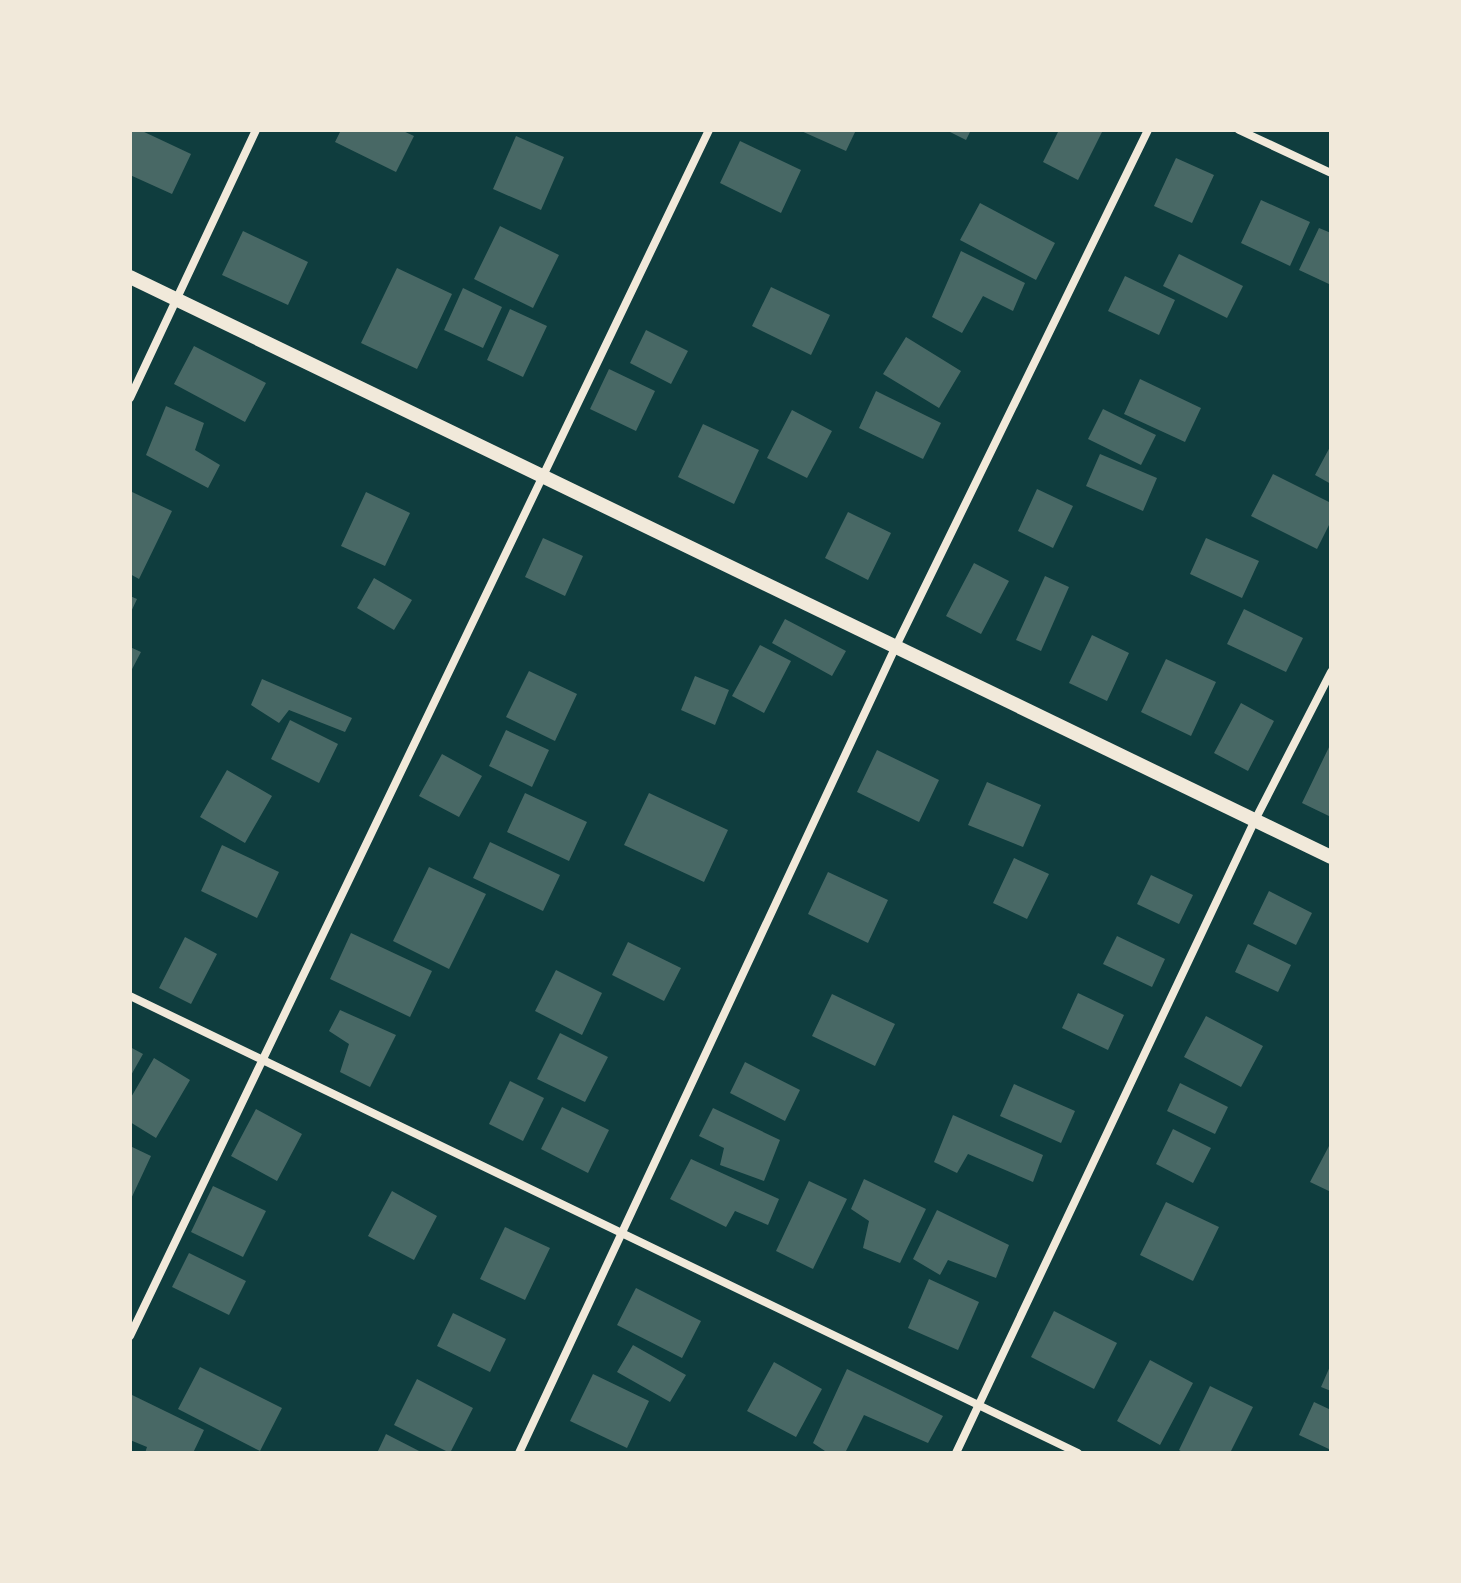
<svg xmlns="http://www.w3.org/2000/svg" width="1461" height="1583" font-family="Arial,sans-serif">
  <rect width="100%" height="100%" fill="#0f3d3e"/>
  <path fill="#486865" d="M130,130H140L191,154L172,194L130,175Z
    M341,130H401L414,136L396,172L335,142Z
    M799,130H856L846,151Z
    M946,130H971L966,140Z
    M1059,130H1103L1078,180L1043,162Z
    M516,136L564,157L541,210L493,189Z
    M740,141L801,170L781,213L720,183Z
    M1176,158L1214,175L1192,223L1154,206Z
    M1261,200L1310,222L1290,266L1241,243Z
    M980,203L1055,243L1036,280L960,240Z
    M500,226L559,255L533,308L474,279Z
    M1319,228L1331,233L1329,284L1299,270Z
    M243,231L308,262L288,305L222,275Z
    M961,251L1025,283L1013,311L983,296L962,333L932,317Z
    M1179,254L1243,286L1227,318L1163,286Z
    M397,268L452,294L417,369L361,343Z
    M1125,276L1175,300L1159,335L1108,311Z
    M771,287L830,315L811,355L752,326Z
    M463,288L502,307L483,348L444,330Z
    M510,309L547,326L523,377L487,360Z
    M646,330L688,351L671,384L630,363Z
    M906,337L961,371L939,408L883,374Z
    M194,346L266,383L245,422L174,384Z
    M609,369L655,391L636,431L590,409Z
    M1140,379L1201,408L1185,442L1124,414Z
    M876,391L941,423L923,459L859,428Z
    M166,406L204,423L195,450L220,465L208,488L146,455Z
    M1103,409L1156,435L1141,465L1088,439Z
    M792,410L832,431L807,478L767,458Z
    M703,424L759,450L734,504L678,477Z
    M1331,445V484L1315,475Z
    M1100,454L1157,478L1143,511L1086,486Z
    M1273,474L1331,503V521L1317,549L1251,516Z
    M1037,489L1073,506L1053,548L1018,531Z
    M130,491L172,511L139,579L130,574Z
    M366,492L410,513L385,566L341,546Z
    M848,512L891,533L868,580L825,558Z
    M543,538L583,556L565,596L525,577Z
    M1206,538L1259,561L1242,598L1190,574Z
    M974,563L1009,581L981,634L946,616Z
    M1045,576L1069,587L1041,651L1016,640Z
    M374,578L412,600L394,630L357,608Z
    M130,596L137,599L130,614Z
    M1244,609L1303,638L1286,672L1227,644Z
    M785,619L846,651L832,676L772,643Z
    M1092,635L1129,653L1107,701L1069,683Z
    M760,645L791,661L764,713L732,696Z
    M130,647L141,652L130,673Z
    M1166,659L1216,682L1191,736L1141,712Z
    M529,671L577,694L555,741L506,717Z
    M695,676L729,690L715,725L681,710Z
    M262,679L352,718L345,732L289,710L279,723L251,705Z
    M1241,703L1274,721L1248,771L1214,753Z
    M290,720L338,744L319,783L271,759Z
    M506,730L549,750L532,787L489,766Z
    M1331,743V817L1302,803Z
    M877,750L939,780L919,822L857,792Z
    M442,754L482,776L459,817L419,796Z
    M227,770L272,796L245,843L200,817Z
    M987,782L1041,805L1023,847L968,825Z
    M525,793L587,822L569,861L507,832Z
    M649,793L728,830L704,882L624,845Z
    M490,842L560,875L543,911L473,878Z
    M222,845L279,872L257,918L201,891Z
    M1014,858L1049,874L1027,919L993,903Z
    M429,867L486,894L449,969L393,941Z
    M828,872L888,900L868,943L808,914Z
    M1151,875L1193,895L1179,924L1137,904Z
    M1269,891L1312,913L1296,945L1253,924Z
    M351,933L432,971L410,1017L330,979Z
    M1117,936L1165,959L1152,987L1103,964Z
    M185,937L217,954L191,1004L159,988Z
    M628,942L681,968L664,1001L612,975Z
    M1248,944L1291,965L1278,992L1235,972Z
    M556,970L602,993L582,1035L535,1011Z
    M1078,993L1124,1015L1108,1050L1062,1028Z
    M832,994L895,1024L875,1066L812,1036Z
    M340,1010L396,1035L370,1087L340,1072L349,1044L329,1031Z
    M1206,1016L1263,1046L1241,1087L1184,1057Z
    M560,1033L608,1057L585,1102L537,1079Z
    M130,1047L143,1054L130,1077Z
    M154,1058L190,1080L156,1138L130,1122V1099Z
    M745,1062L800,1090L785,1121L730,1093Z
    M510,1081L544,1098L523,1141L489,1124Z
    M1180,1083L1228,1107L1215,1134L1167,1111Z
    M1014,1084L1075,1111L1061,1143L1000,1116Z
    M562,1107L609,1130L588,1173L541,1149Z
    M713,1108L780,1140L764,1181L720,1165L724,1148L699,1136Z
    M256,1109L302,1134L277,1181L231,1156Z
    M953,1115L1043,1155L1033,1182L968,1154L957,1173L934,1162Z
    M1173,1129L1211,1148L1193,1183L1156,1164Z
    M130,1146L151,1156L130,1201Z
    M1329,1146L1331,1147V1192L1310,1182Z
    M691,1159L779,1199L768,1225L735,1211L726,1227L670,1199Z
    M864,1179L926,1209L900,1263L863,1248L869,1221L851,1209Z
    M809,1181L847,1199L813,1269L776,1251Z
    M213,1186L266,1211L243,1257L191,1232Z
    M392,1191L437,1216L414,1260L368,1236Z
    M1166,1202L1219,1227L1193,1281L1140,1255Z
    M937,1210L1009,1245L996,1278L948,1260L940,1275L913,1259Z
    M505,1227L550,1248L525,1300L480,1279Z
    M189,1253L246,1281L229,1315L172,1287Z
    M929,1279L979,1302L958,1350L908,1328Z
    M636,1288L701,1321L682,1358L617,1325Z
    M1054,1311L1117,1343L1094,1389L1031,1357Z
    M453,1313L506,1339L490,1372L437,1346Z
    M633,1345L686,1375L670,1402L617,1372Z
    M1150,1360L1193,1383L1160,1445L1117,1421Z
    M774,1362L822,1389L796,1437L747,1411Z
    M1331,1364V1391L1321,1387Z
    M200,1367L282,1408L260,1451L178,1409Z
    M847,1369L943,1416L928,1443L864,1415L845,1453H828L813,1443Z
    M593,1374L649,1401L627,1448L570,1421Z
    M417,1379L473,1408L450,1453L394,1425Z
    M1210,1386L1253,1407L1230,1453H1184L1179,1450Z
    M130,1394L204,1430L193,1453H145L147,1447L130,1440Z
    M1314,1402L1331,1410V1450L1299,1435Z
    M386,1434L423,1453H377Z"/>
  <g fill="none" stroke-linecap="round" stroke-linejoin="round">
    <path stroke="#f1e9da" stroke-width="8" d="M1239,130L1331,173
      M130,398L256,130
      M130,996L1078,1453
      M130,1336L709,130
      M519,1453L896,646L1148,130
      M956,1453L1255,820L1331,672"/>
    <path stroke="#f1e9da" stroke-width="14" d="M130,277L1331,857"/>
  </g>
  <rect width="1461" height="1583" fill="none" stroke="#f1e9da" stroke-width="264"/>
</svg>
